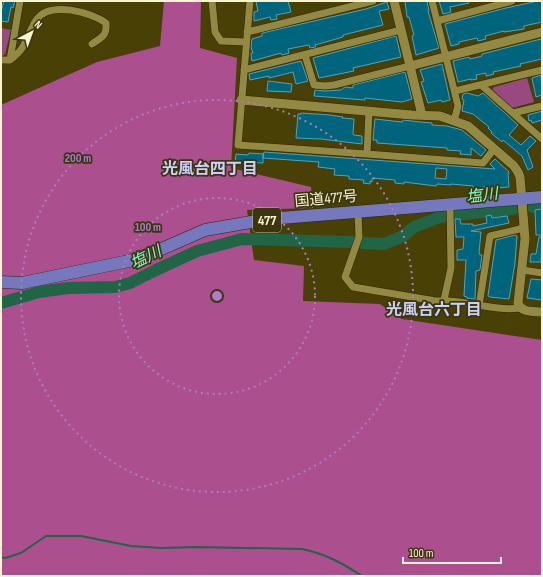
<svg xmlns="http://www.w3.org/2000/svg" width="543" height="577" font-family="'Sofia Sans Condensed','Noto Sans JP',sans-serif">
  <rect width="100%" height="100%" fill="#484004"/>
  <path fill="#984a80" d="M1,28L11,30L5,54L1,57Z
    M527,78L534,102L512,108L492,90L494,87Z"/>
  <path fill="#ab4f8f" d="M164,1H201L200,48L237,58L231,168L311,187L313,208L247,210L254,260L304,266L303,301L380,304L402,319L542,340V576H1V105L97,62L160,46Z"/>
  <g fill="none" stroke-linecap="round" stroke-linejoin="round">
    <path stroke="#206546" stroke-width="2" d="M1,557L5,558L21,553L46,536H81L131,546L161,548L196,547L302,549C326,554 342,563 362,576"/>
    <path stroke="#206546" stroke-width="12" d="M533,207L542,206
      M455,215L513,209
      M363,243L384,244L403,236L414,227L440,217L445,216
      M1,303L39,292L68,288L115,287L130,283L156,270L197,251L242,239L352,242"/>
  </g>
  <path fill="#00657c" stroke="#4da5c0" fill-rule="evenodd" d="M4,1H15L13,8L11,7L8,22L1,21V12Z
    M256,1H288L291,12L276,15L277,19L271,20L270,17L254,21V12L258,11Z
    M405,1H427L429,11H428L439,48L416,55L412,36L414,35L409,17H407Z
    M439,1H468L469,3L450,7L451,12L443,14Z
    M538,1H542V22L524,26V29L504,32V31L485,36L486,39L478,41L477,38L459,42V44L451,46L445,24L506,8Z
    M387,2L389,9L379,11L383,25L343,35V37L315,45L316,47L310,48L309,45L288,49L289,53L282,55L281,53L252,61L251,55V53H253L251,47L252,39L262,36V33L366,9Z
    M396,36L401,57L353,68L354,71L319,78L313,58Z
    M541,39L542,44V59L520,64L521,66L493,72L494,74L486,76V73L476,75L477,79L471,80V79L458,82L453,61L469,57L470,59L482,56V54Z
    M301,61L308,81L296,84L293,72L269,78V76L264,77L250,80L249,74Z
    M442,64L450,100L442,102L441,100L428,103L421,82L424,81L420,70Z
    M405,72L412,99L402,102L365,98V100L314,96L315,90L325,91L341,90L345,87L353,88V85Z
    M541,75L542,95L536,97L532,78Z
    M268,81L292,84L291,92L267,91Z
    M467,93L478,96L483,93L518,125L509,135L521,145L530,136L536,141L527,150L533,167L528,170L522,156L503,140L502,142L491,133L492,132L488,128L489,127L473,114L462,111L464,100L462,99L463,94Z
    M542,111V120L532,123L531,120L529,121L528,115Z
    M301,113L330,115L343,117L342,118L354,119L353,134L354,135L362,136V144L321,139L296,138L298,114H301Z
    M375,119L402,122L403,120L421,122L432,123V125L447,126L462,130L486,150L481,156L471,148V155L460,154L461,151L447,150V148L377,143V140H373Z
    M264,152L495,169L490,164L495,159L509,172L508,174L509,187L496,188L483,187L482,193L472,192L473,186L451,184V185L437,184L436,186L404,182V184L395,183V180L372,178V182L370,181V184L363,183L364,180L349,179V176L334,175L335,169L318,167L319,162L263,158ZM436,168L447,169L446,179L435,178Z
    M249,153L263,154V163L243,162V164L235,163L236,154L248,155Z
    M542,209V235H536L535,210Z
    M491,215L492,218L507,216L509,223L471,231L481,232L479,253L480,255H482L480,270L476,271L475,299L467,298V297L464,296L466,260H457V250L463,249L464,237H456L455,219H460L461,224H473V226L487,223L486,216Z
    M515,235L517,236L515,263L509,299L490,297L488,296L496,240Z
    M539,237H542L541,262H530L531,254H536Z
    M531,279L542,280V300L527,298Z"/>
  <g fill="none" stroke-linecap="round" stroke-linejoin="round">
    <defs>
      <path id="street" d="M212,1L215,32L221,41L246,42
        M250,1L238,145L367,154L483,163L494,149
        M432,1L458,106L454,121
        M437,21L512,1
        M247,32L373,1
        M305,55L314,85L325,86L334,85L410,66
        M1,60H10L20,1
        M10,60C13,58 16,55 19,52C26,45 30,28 37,19C50,1 91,12 106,23C107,36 102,37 92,44
        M244,70L401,30
        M481,85L542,139
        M455,91L542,70
        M513,113L542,106
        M367,154L369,111
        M358,212L359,237L345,277L353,287L436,301C462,298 492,312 520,308
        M522,270L542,273
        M444,300L451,268L450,204
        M479,306L490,236L524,228"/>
      <path id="secondary" d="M394,1L422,115
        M410,66L542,32
        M241,100L412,115L440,116L468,126L514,166L518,172L520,177L521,189L525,239L518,303C521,313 534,311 542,312"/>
      <path id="highway" d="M1,282L22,283L129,261L157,251L205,230L268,219L542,197"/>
    </defs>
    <use href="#street" stroke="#2c2600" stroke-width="8"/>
    <use href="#secondary" stroke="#2c2600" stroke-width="10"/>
    <use href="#highway" stroke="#2c2600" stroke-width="13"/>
    <use href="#street" stroke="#948943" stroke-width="7"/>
    <use href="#secondary" stroke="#948943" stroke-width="9"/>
    <use href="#highway" stroke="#7578bd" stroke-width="12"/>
  </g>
  <g fill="none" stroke="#ad7cc6" stroke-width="2" stroke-dasharray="2 4">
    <circle cx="217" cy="296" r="98"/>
    <circle cx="217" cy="296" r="196"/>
  </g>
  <g text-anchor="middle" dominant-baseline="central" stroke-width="3.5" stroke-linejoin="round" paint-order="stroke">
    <rect fill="#3b3610" stroke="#c0bb97" stroke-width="1" x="253" y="208" width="28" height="24" rx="3"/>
    <g font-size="14" font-weight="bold" fill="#f9f4d1">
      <text x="267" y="220">477</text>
    </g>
    <g font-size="15" fill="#f9f4d1" stroke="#3b3610">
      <text transform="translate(326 199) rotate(-5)">国道477号</text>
    </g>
    <g font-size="16" font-weight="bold" fill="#ccd0fb" stroke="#3b3610">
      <text x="210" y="169">光風台四丁目</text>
      <text x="434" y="310">光風台六丁目</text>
    </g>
    <g font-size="16" font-style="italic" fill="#82fbc0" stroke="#3b3610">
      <text transform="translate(482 196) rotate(-7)">塩川</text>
      <text transform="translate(146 258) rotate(-26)">塩川</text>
    </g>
  </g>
  <circle cx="217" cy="296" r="6" fill="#ad7cc6" stroke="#3b3610" stroke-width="2"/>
  <g font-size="12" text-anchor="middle" font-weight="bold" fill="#ad7cc6" stroke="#3b3610" stroke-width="3.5" stroke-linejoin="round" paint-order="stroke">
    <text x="78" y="162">200 m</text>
    <text x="148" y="231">100 m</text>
  </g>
  <rect width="543" height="577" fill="none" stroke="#f9f4d1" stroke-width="4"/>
  <g transform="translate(32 32) rotate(41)" stroke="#3b3610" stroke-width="3" paint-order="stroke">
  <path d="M0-3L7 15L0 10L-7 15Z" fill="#f9f4d1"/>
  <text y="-6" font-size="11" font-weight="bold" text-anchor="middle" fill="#f9f4d1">N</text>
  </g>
  <path d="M403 557v6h98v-6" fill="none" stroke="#f9f4d1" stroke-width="2"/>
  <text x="409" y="557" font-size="12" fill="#f9f4d1" stroke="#3b3610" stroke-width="3" paint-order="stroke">100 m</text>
</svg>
